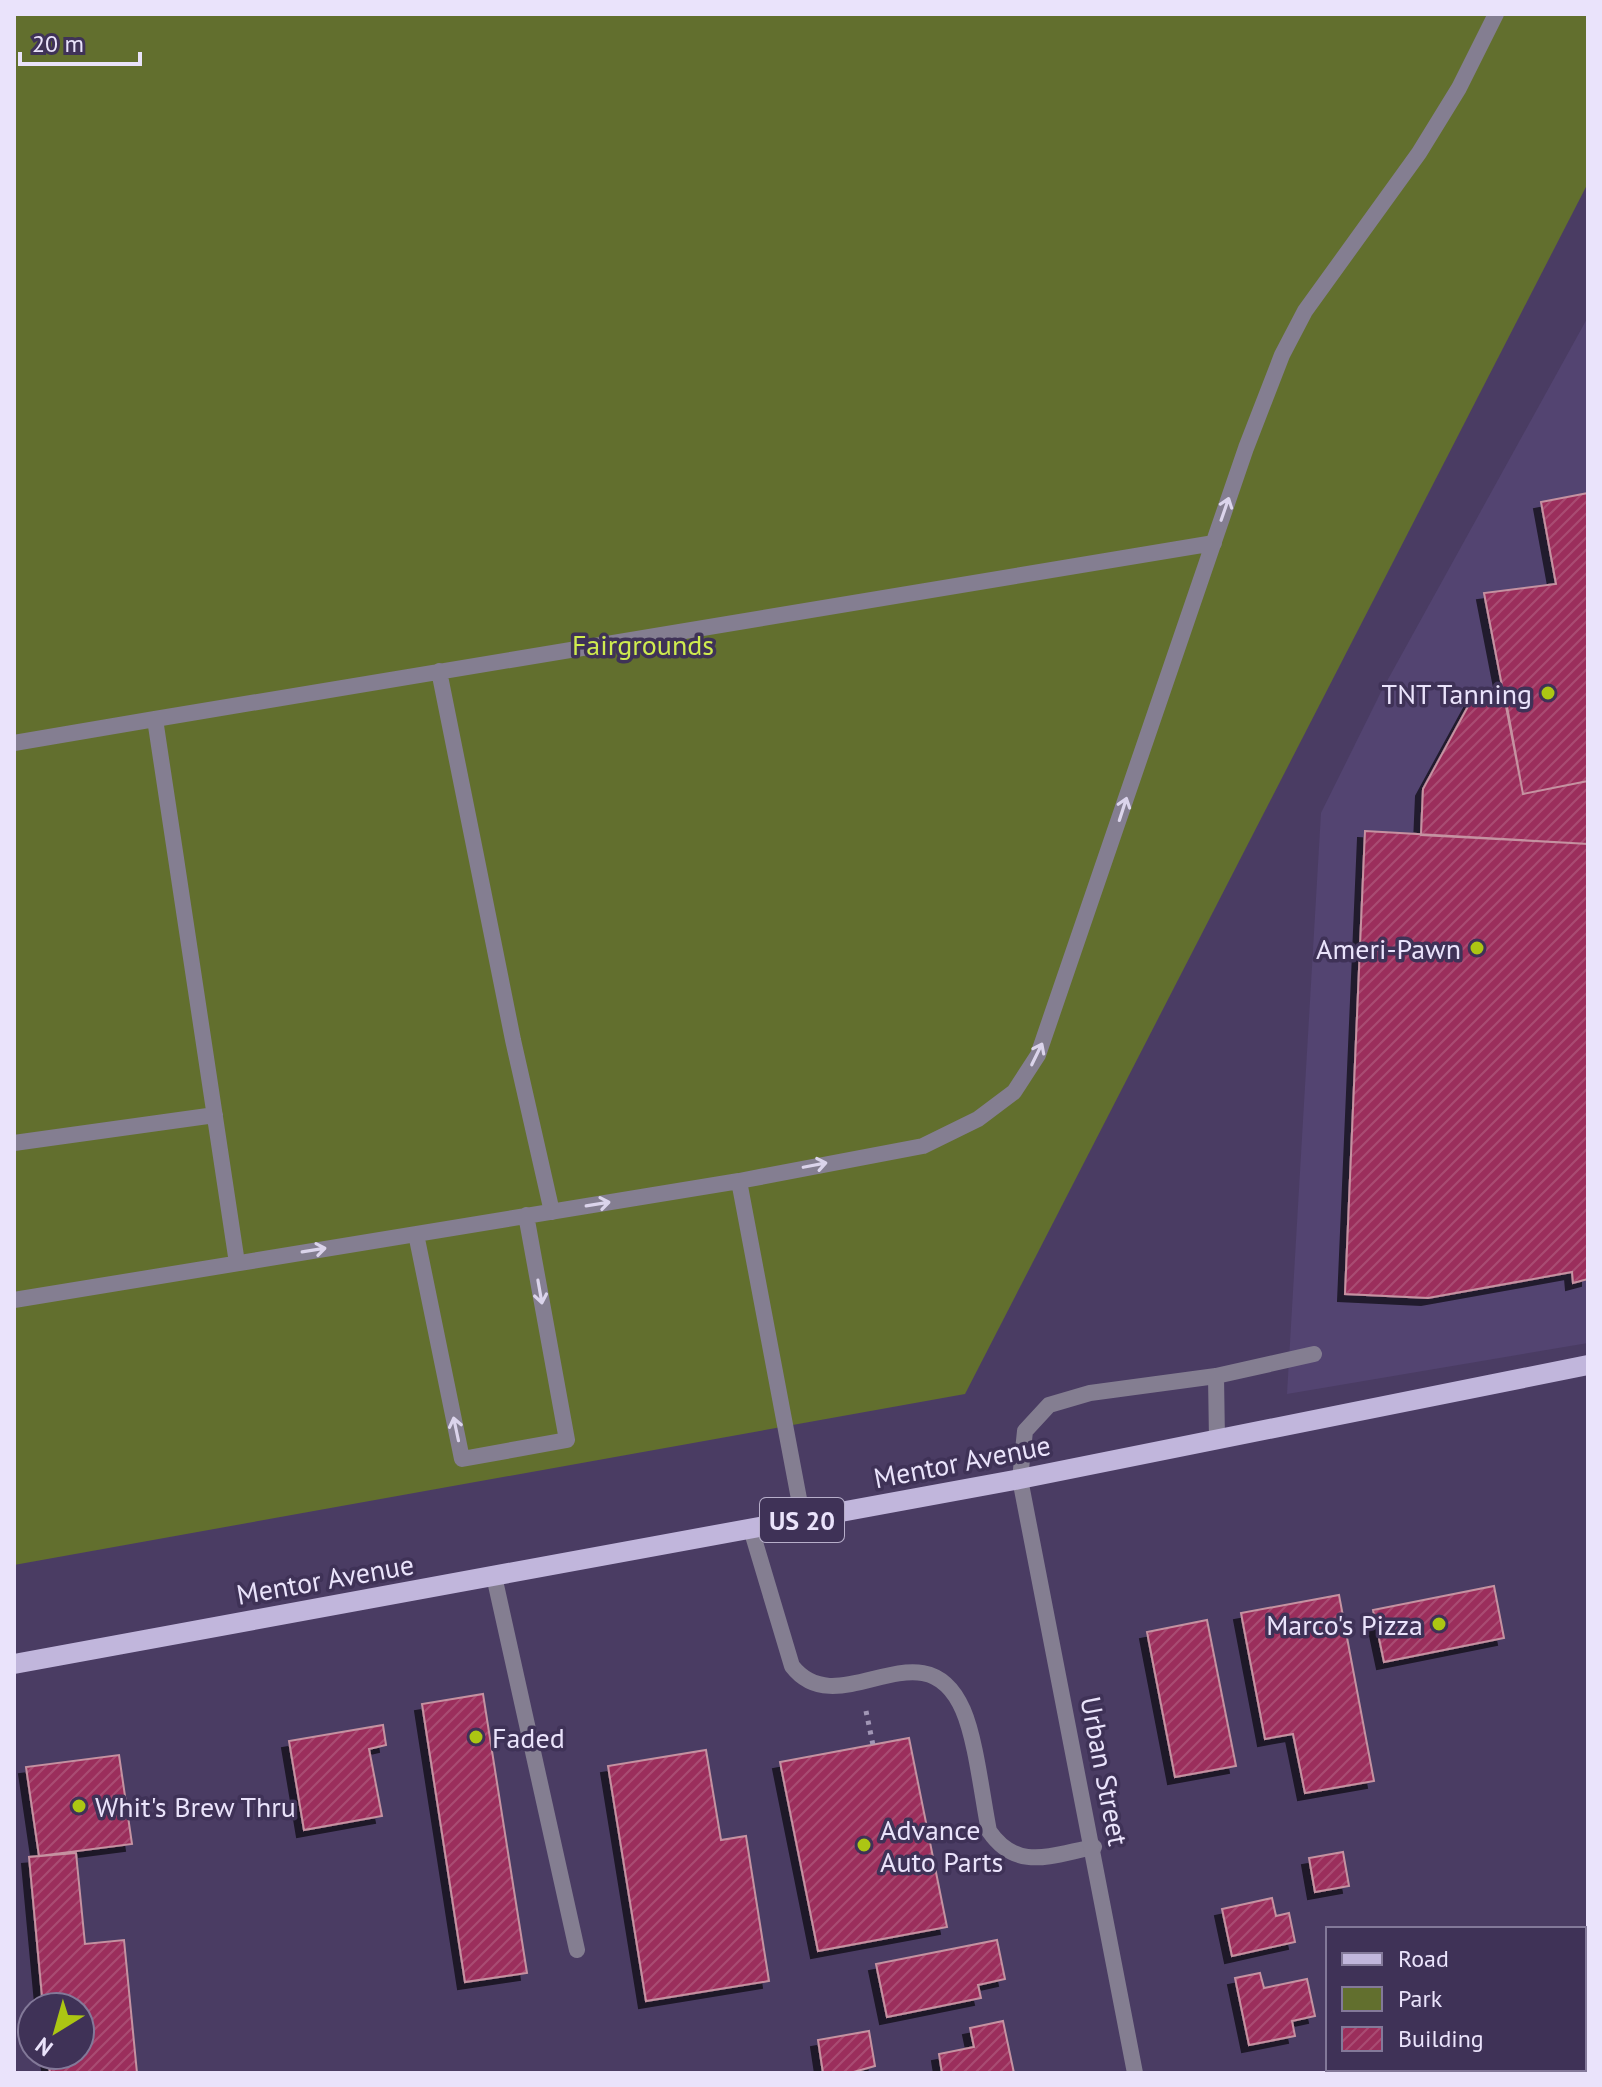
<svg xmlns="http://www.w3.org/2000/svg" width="1602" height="2087" font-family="'PT Sans',sans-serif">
  <defs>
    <pattern id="building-hatch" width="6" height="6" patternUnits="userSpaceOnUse" patternTransform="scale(2)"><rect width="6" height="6" fill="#9b2e5b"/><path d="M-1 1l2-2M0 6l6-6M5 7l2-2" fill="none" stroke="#a94c73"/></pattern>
    <filter id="shadow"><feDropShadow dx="-7" dy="7" stdDeviation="0" flood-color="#0009"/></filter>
  </defs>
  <rect width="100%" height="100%" fill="#4a3c63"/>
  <path fill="#534471" d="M1588,317V1343L1287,1394L1321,813L1381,692Z"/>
  <path fill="#626f2e" d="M14,14H1588V183L965,1394L14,1565Z"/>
  <path fill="url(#building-hatch)" stroke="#c592a1" stroke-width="2" filter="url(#shadow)" d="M1588,493V781L1523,794L1484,593L1556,584L1541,502Z
    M1472,699L1506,701L1523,794L1588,781V844L1421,835L1423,789Z
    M1365,831L1588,844V1279L1573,1283L1572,1272L1428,1298L1345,1294Z
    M1494,1586L1504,1638L1384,1662L1373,1610Z
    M1339,1595L1374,1781L1305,1793L1293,1734L1265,1739L1241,1613Z
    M1207,1620L1236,1766L1175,1777L1147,1632Z
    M483,1694L527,1973L465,1982L422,1704Z
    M383,1725L386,1745L369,1749L382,1816L304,1830L289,1741Z
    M909,1738L947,1927L818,1951L780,1762Z
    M706,1750L721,1840L746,1836L769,1981L646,2001L608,1766Z
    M119,1755L132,1844L39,1856L26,1767Z
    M1343,1852L1349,1886L1315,1892L1309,1858Z
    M76,1853L85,1944L124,1940L137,2073H50L48,2055H80V2007H43L29,1857Z
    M1272,1898L1276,1916L1289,1913L1295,1942L1232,1956L1222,1909Z
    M997,1940L1005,1979L978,1985L981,1998L887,2017L876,1964Z
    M1260,1973L1264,1988L1307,1979L1315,2016L1292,2021L1295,2036L1249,2045L1235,1978Z
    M1003,2021L1014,2073H942L939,2054L974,2047L970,2028Z
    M869,2031L875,2066L850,2073H823L818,2040Z"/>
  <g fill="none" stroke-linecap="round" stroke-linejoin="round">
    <path stroke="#a196b5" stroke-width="5" stroke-dasharray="4 6" stroke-linecap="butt" d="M866,1711L873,1745"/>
    <path stroke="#847e91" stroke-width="16" d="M439,671L513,1040L552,1212
      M14,743L155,719
      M14,1143L215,1115
      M739,1181L803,1520
      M416,1234L462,1459L567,1440L526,1215
      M237,1263L155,719L1214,543
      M14,1300L739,1181L923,1146L978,1119L1014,1092L1038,1055L1246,448L1282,355L1305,311L1419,153L1459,88L1496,14
      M1216,1376L1217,1440
      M1020,1479L1025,1431L1049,1405L1090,1393L1216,1376L1314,1354
      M751,1529L792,1666C839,1727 924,1620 963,1710C976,1740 982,1796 989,1831C1017,1872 1051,1855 1094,1847
      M494,1576L577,1950"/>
    <path stroke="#847e91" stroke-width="16" d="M1020,1479L1135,2073"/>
    <path stroke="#c1b6dc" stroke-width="20" d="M14,1664L1020,1479L1588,1365"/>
  </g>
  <defs><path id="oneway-shaft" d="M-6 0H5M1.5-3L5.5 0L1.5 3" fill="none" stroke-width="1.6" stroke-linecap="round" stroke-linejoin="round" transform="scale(2)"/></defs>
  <g stroke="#dbd4eb">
    <use href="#oneway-shaft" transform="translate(1225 509) rotate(-71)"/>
    <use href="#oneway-shaft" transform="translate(1123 809) rotate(-72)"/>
    <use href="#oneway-shaft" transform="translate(1037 1054) rotate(-64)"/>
    <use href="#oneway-shaft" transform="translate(815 1165) rotate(-11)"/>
    <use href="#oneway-shaft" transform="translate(598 1204) rotate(-9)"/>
    <use href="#oneway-shaft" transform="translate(314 1250) rotate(-9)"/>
    <use href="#oneway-shaft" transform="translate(540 1292) rotate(80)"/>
    <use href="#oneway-shaft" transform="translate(456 1429) rotate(-102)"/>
  </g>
  <g fill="#acc613" stroke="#3f3257" stroke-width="3">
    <circle cx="1548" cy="693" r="8"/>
    <circle cx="1477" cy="948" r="8"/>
    <circle cx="1439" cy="1624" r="8"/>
    <circle cx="476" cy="1737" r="8"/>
    <circle cx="79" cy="1806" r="8"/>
    <circle cx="864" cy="1845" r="8"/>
  </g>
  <g text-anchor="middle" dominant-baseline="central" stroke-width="7" stroke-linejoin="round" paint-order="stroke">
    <rect fill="#3f3257" stroke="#b7aeca" stroke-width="2" x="760" y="1498" width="84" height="44" rx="6"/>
    <g font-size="26" font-weight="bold" fill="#eae3fb">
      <text x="802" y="1520">US 20</text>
    </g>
    <g font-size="28" fill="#cfeb4f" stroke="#3f3257">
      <text x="643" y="644">Fairgrounds</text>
    </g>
    <g font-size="28" fill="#eae3fb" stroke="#3f3257" text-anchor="end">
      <text x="1532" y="693">TNT Tanning</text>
      <text x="1461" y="948">Ameri-Pawn</text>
      <text x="1423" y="1624">Marco's Pizza</text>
      <text x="492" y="1737" text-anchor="start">Faded</text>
      <text x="95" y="1806" text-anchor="start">Whit's Brew Thru</text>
      <text x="880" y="1829" text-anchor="start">Advance<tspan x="880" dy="32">Auto Parts</tspan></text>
    </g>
    <g font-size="28" fill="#eae3fb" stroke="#3f3257">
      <text transform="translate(962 1461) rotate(-11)">Mentor Avenue</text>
      <text transform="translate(325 1579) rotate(-10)">Mentor Avenue</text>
      <text transform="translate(1105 1771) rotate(79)">Urban Street</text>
    </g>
  </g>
  <rect width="1602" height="2087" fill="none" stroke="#eae3fb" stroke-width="32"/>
  <rect x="1326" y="1927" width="260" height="144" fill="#3f3257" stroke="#837999" stroke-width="2"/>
  <rect x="1342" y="1953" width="40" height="12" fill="#c1b6dc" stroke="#837999" stroke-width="2"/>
  <text x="1398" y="1967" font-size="24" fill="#eae3fb">Road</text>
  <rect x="1342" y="1987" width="40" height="24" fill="#626f2e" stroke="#837999" stroke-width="2"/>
  <text x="1398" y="2007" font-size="24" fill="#eae3fb">Park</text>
  <rect x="1342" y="2027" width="40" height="24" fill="url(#building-hatch)" stroke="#837999" stroke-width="2"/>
  <text x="1398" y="2047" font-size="24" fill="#eae3fb">Building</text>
  <g transform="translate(56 2031) rotate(217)"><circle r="38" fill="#3f3257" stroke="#837999" stroke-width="2"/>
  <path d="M0-6L14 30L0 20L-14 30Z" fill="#acc613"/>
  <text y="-12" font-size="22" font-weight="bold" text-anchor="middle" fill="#eae3fb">N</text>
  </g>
  <path d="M20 52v12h120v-12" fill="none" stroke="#eae3fb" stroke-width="4"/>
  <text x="32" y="52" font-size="24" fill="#eae3fb" stroke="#3f3257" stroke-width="6" paint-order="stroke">20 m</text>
</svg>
